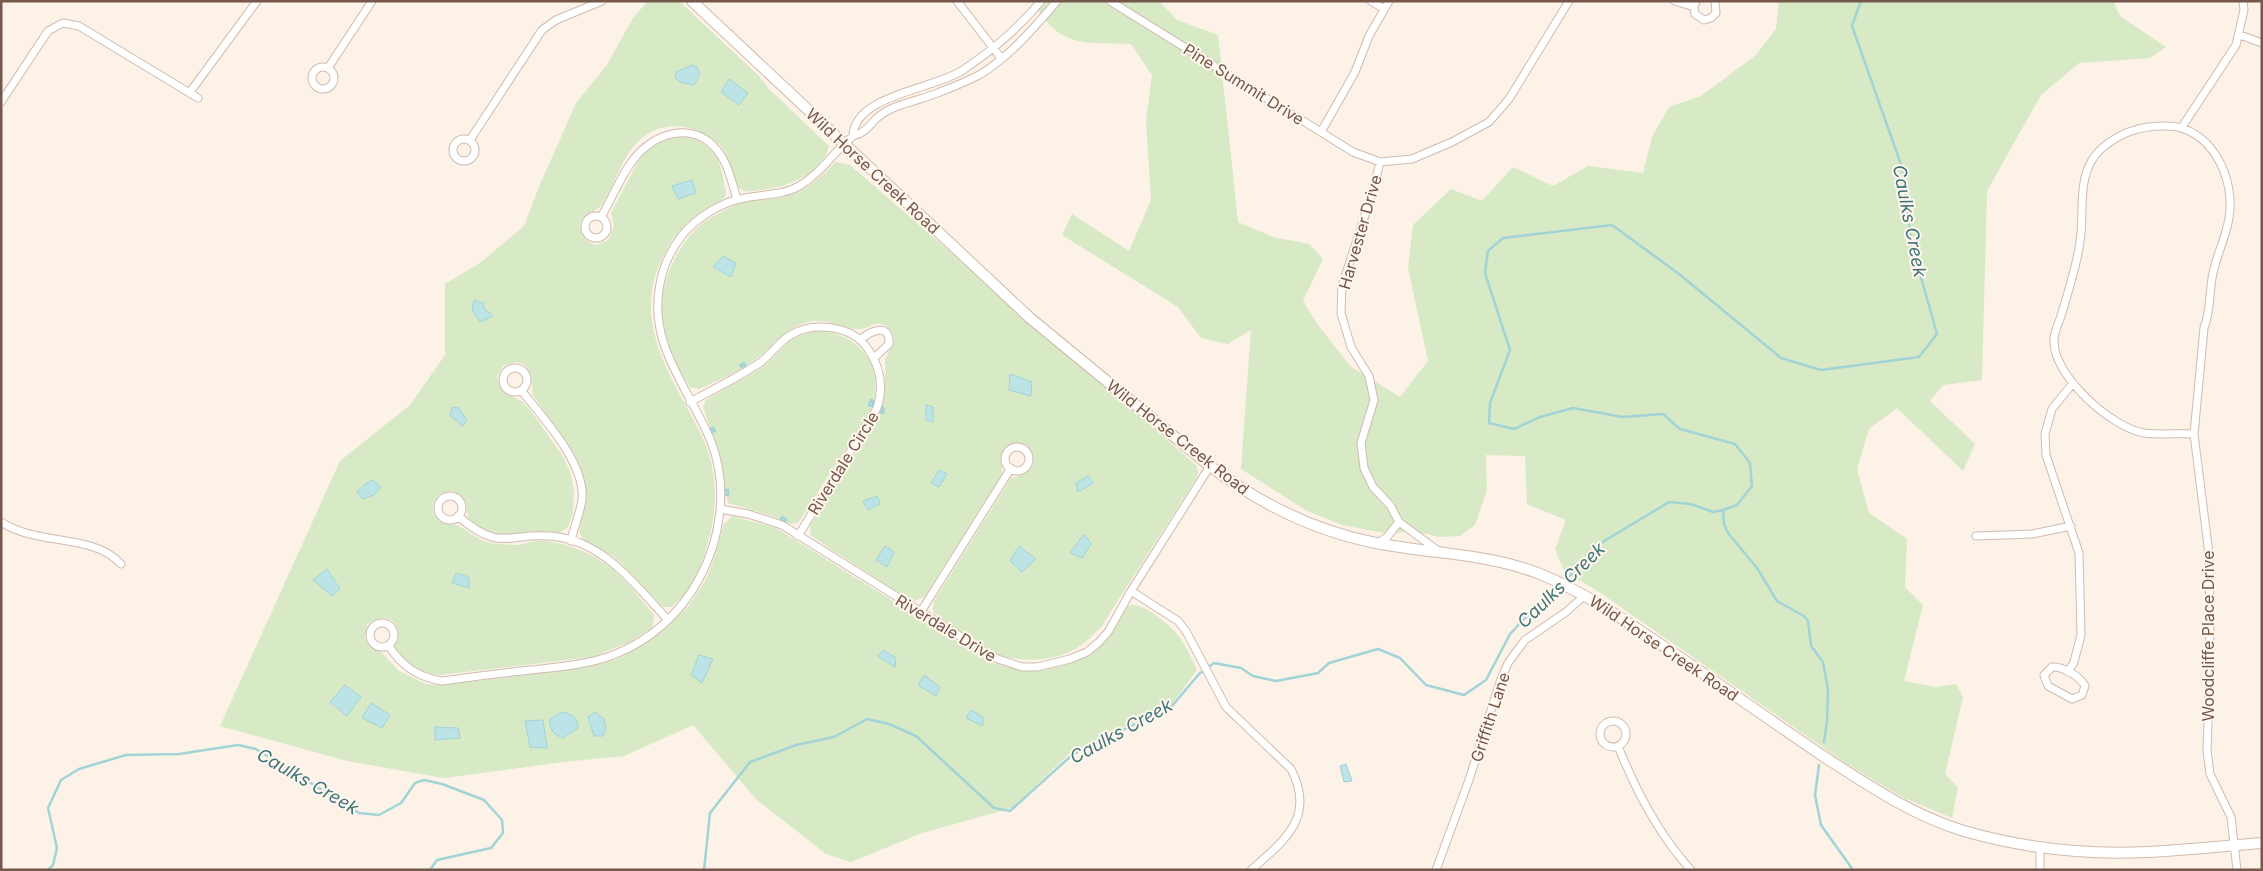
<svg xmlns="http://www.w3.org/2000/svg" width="2263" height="871" font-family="Inter,sans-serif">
  <rect width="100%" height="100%" fill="#fcf2e7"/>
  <path fill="#d7e9c5" d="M648,1H679L759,76L769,89L829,146C821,176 787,187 760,190C754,191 746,193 741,189C727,179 732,154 718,143C691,121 656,119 633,147C620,163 614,186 602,204C597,212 586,212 580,223C580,236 585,242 597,245L608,240L614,226L611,213L641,156C659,131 695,129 714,154C722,164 723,180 726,192L725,197C720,201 715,203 709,207C694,216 681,227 671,242C634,300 654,348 684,402C695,422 708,444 712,467C717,493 715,518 708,542C702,566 691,592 671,607H663L623,565L613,556L583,540L579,532C585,508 586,483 577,459L533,395L531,374L525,365L517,362L509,364L503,366L497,377L499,385L504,392L523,402L533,414L562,455L570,471L574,491L573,513L568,527L560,533C529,529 493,544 468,519L466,502L454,491C444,492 436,493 433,504C431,512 437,523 446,524C446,524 453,524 453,524C465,527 476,540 490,543C498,544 509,545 517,545C526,544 534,540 544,541C559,542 577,548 591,555C617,568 636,593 654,615L652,628L630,642L592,657L440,675C425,674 394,664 395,645C395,638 401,634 397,626C390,614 376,617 367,625L365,638L367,643L382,653L399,671L426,684L442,685L589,667L615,660L641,646L664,630L689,605L704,583L712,565L724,524L732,516L776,528L992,663C1035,676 1082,671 1111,632C1117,624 1122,614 1128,606C1141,599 1173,627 1180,638C1187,648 1192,659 1197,670L1172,704L1070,753L1012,808L922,833L851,862L826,854L756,799L693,725L624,756L563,762L444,778L347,761L220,726L340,461L410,405L445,355V284L480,263L524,226L539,187L576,103L607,65L633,18Z
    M1041,1H1159L1177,20L1218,35L1238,222L1273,237L1309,244L1323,259L1303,301L1318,325L1350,366L1400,397L1428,361L1408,268L1413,225L1451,189L1482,201L1513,167L1553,186L1588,166L1643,173L1652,137L1669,107L1701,96L1756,55L1776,29L1779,1H2113L2120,16L2166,47L2150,58L2079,63L2041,95L1987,191L1982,380L1943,385L1930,401L1975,444L1963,471L1897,408L1869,429L1857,469L1869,513L1907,539L1905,587L1923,605L1904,681L1936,687L1956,684L1963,697L1945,774L1958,787L1952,818L1902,797L1847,764L1596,590L1564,571L1555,549L1566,520L1527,504L1525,456L1486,455L1487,490L1475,525L1460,536L1440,537L1412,531L1389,534L1342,525L1305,510L1241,469L1251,330L1228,344L1201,338L1178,307L1062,235L1072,214L1129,251L1151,200L1146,121L1152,75L1131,44C1089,42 1063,49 1038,10Z
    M836,162L850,165L1197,466L1198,472L1197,477L1101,627C1095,632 1090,639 1084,643C1059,663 1016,665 988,650C970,641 953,628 936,616L933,611L934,601L1011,478L1025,474L1033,466C1036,448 1024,439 1008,445L1002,452V474L924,597L914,601L908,599L811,536L810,526L879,416L885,394V359L894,342C894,332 887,322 875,324C870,325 866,329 861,329C849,331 830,319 813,321C787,325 776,344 757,358C740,371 718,381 699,389L690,387C659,342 650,296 681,248C690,233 703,220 720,213C727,209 736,204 744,202C763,198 782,200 800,191C814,184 824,173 836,162Z
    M820,331C863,334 887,371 870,411L798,523L790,524L772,516L728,503L720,456L703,407L706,400C723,389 740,381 757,371C784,354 782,335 820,331Z"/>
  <path fill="#bce3e5" stroke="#a2d4d7" d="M692,65L697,67L700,74L694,85L680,82L675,78L676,72Z
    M729,79L748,93L739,105L721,92Z
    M692,180L696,193L678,199L672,186Z
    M723,256L736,263L731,277L713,267Z
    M474,300L483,303L484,309L493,316L480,322L472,310Z
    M1010,374L1032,382L1031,396L1009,390Z
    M926,405L933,407V422L926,420Z
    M452,407L459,408L467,421L463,426L450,416Z
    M939,470L947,474L939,487L931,483Z
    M1088,476L1093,483L1078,492L1076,483Z
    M373,480L381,487L374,495L363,499L357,492L365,484Z
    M877,496L880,504L868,510L863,501Z
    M1084,534L1091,544L1082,558L1070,553Z
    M885,546L894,552L887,567L876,560Z
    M1019,546L1036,559L1022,572L1010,561Z
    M327,569L340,589L332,596L313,580Z
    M456,573L469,577V588L452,583Z
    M883,650L896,658L895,667L877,656Z
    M699,655L713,659L702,683L691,675Z
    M924,675L940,687L936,696L918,685Z
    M345,685L361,697L347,716L330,702Z
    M371,703L390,715L382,728L362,718Z
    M971,710L983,717V726L966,718Z
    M562,712C572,714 578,717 578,728L563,738C554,735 549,729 550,719Z
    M595,712L604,719L606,728L603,736H594L588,717Z
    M543,720L547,748L530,747L525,721Z
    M435,727L458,728L460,738L435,740Z
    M1346,764L1352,781L1344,782L1340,766Z"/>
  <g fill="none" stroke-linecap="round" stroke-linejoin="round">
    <path stroke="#a2d4d7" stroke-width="2.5" d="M744,363L745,365L742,367L740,365Z
      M871,400L874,401L872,406L869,405Z
      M882,407L884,409L883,413L880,412Z
      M713,428L715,431L713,432L711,429Z
      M725,490H728V495H725Z
      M1723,511L1724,524L1728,533L1757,568L1777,601L1804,616L1808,621L1811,646L1823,662L1828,690L1827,721L1824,742
      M782,517L786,519L785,522L781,520Z
      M1565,581L1601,543L1669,502L1691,504L1713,512L1723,510L1737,505L1752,486L1750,463L1735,444L1680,429L1663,414L1623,417L1573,408L1540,417L1514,429L1489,423L1490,403L1510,350L1485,273L1488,251L1503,238L1612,225L1679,274L1781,358L1821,370L1919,357L1937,334L1911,242L1904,173L1852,26L1861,1
      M1819,765L1815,795L1821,825L1853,870
      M48,870L53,865L57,848L48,808L61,780L79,769L126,755L179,754L238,745L256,749L359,813L379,815L401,803L415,783L424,780L442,784L484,800L502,820L503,833L491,848L437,860L430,870
      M704,870L710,813L750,762L796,745L834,737L867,719L889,724L916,736L994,808L1010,811L1072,755L1172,706L1199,674L1214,663L1241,668L1253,676L1276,681L1318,673L1329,663L1378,649L1400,658L1426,685L1464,695L1486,680L1510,634L1526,617L1559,587"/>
    <defs>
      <path id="minor" d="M957,1L1001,58
        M1110,1L1353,152L1380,162L1412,159L1452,142L1489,122L1509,99L1569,1
        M1371,1L1384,9
        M1675,1L1694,7
        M1696,1L1694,7L1695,14L1704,20L1711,18L1716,13L1715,1
        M2240,35L2262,43
        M312 78a11 11 0 1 1 22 0a11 11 0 1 1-22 0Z
        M328,68L372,1
        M190,92L257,1
        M1,102L48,31L63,23L79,26L198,98
        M2182,127L2236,45L2244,10L2243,1
        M1321,132L1355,72L1369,36L1389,1
        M853,136C854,95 935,89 963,70C993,50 1018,29 1041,1
        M453 150a11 11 0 1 1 22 0a11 11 0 1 1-22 0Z
        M470,140L542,30L556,20L602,1
        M1380,162L1373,191L1342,286L1341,313L1351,347L1369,376L1374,400L1361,443L1364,468L1373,487L1390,505L1399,522L1437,550
        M585 227a11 11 0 1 1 22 0a11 11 0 1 1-22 0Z
        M601,217C612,199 620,177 633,160C653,133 693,120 717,150C728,163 732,183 737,199
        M861,339C871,331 890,322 889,344L874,358
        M503 380a12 12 0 1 1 24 0a12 12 0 1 1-24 0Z
        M521,390C542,417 586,463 582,500C580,513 574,527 571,541
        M690,402C714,389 739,377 761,362C771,354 778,343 789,336C813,320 853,326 868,349C881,368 884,387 877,408L798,536
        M2194,434C2177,433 2160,435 2144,433C2112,428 2052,375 2054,340C2054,333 2057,326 2060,319C2067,296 2077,265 2080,242C2085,211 2075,173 2101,149C2120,132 2143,125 2167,126C2211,126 2236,179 2229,218C2226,237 2217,254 2213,273C2209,291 2211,311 2204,328L2194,434L2209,554L2210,670L2207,750L2210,774L2231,817L2237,870
        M1005 459a12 12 0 1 1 24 0a12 12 0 1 1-24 0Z
        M438 508a12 12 0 1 1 24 0a12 12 0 1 1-24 0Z
        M720,509L748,514L782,525L995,658L1022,667H1037L1070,659L1087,652L1099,642L1108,632L1131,591L1210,466
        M458,516C503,555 510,530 558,537C606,544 637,587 668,620
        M1,522C37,546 93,533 121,564
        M1976,536L2032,534L2071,526
        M1378,543L1387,537L1399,522
        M1131,591L1178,621L1186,631L1226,707L1291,769C1316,817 1285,840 1251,870
        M920,613L1011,468
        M370 635a12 12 0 1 1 24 0a12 12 0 1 1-24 0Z
        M388,645C402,666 417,677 442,681C472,677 501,673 531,670C558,667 587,665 613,655C650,641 680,614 699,579C721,539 728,488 712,444C691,390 647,346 660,284C663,266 672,248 683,234C697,218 720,203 740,199C759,194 782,196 799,186C821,174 833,152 852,137C858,132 855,137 862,132C868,129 872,122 878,117C895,103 920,101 940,92C953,87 968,81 981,74C1011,55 1034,28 1057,1
        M2052,667C2062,666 2080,676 2085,686L2082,695L2072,699L2048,686L2044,675Z
        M2068,672L2074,662L2081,635L2079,553L2046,455L2045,434L2052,409L2073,383
        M1600 734a13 13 0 1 1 26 0a13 13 0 1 1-26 0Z
        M1618,746C1636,791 1658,834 1691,870
        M2040,848V870
        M1436,870L1469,780L1500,682L1508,663L1525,640L1566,612L1585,595"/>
      <path id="secondary" d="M692,1L1030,318L1210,466C1260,504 1314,531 1376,543C1431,554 1487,553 1540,574C1587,593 1627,622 1669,650C1722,686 1774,723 1826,758C1869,786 1914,816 1964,831C2023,848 2085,855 2147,852C2185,850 2223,846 2262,843"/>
    </defs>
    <use href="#minor" stroke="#d0bbb0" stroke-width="9"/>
    <use href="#secondary" stroke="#d2baad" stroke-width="12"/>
    <use href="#minor" stroke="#fff" stroke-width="7"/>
    <use href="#secondary" stroke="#fff" stroke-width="10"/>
  </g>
  <g text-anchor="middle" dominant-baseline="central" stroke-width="4" stroke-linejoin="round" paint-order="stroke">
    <g font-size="16" fill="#75574c" stroke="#fff6ed">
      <text transform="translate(1244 84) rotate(32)">Pine Summit Drive</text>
      <text transform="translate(873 171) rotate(43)">Wild Horse Creek Road</text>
      <text transform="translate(1360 232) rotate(-74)">Harvester Drive</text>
      <text transform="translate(1178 437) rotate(38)">Wild Horse Creek Road</text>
      <text transform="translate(843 463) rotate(-58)">Riverdale Circle</text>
      <text transform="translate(946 628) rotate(31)">Riverdale Drive</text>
      <text transform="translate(2208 636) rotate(-90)">Woodcliffe Place Drive</text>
      <text transform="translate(1664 648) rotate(34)">Wild Horse Creek Road</text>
      <text transform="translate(1490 717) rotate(-72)">Griffith Lane</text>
    </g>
    <g font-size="18" font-style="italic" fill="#40767a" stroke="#fff6ed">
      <text transform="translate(1910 221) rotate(79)">Caulks Creek</text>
      <text transform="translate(1561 585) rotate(-44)">Caulks Creek</text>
      <text transform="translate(1121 731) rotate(-29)">Caulks Creek</text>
      <text transform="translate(308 781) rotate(30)">Caulks Creek</text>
    </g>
  </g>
  <rect width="2263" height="871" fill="none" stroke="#75574c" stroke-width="5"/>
</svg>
